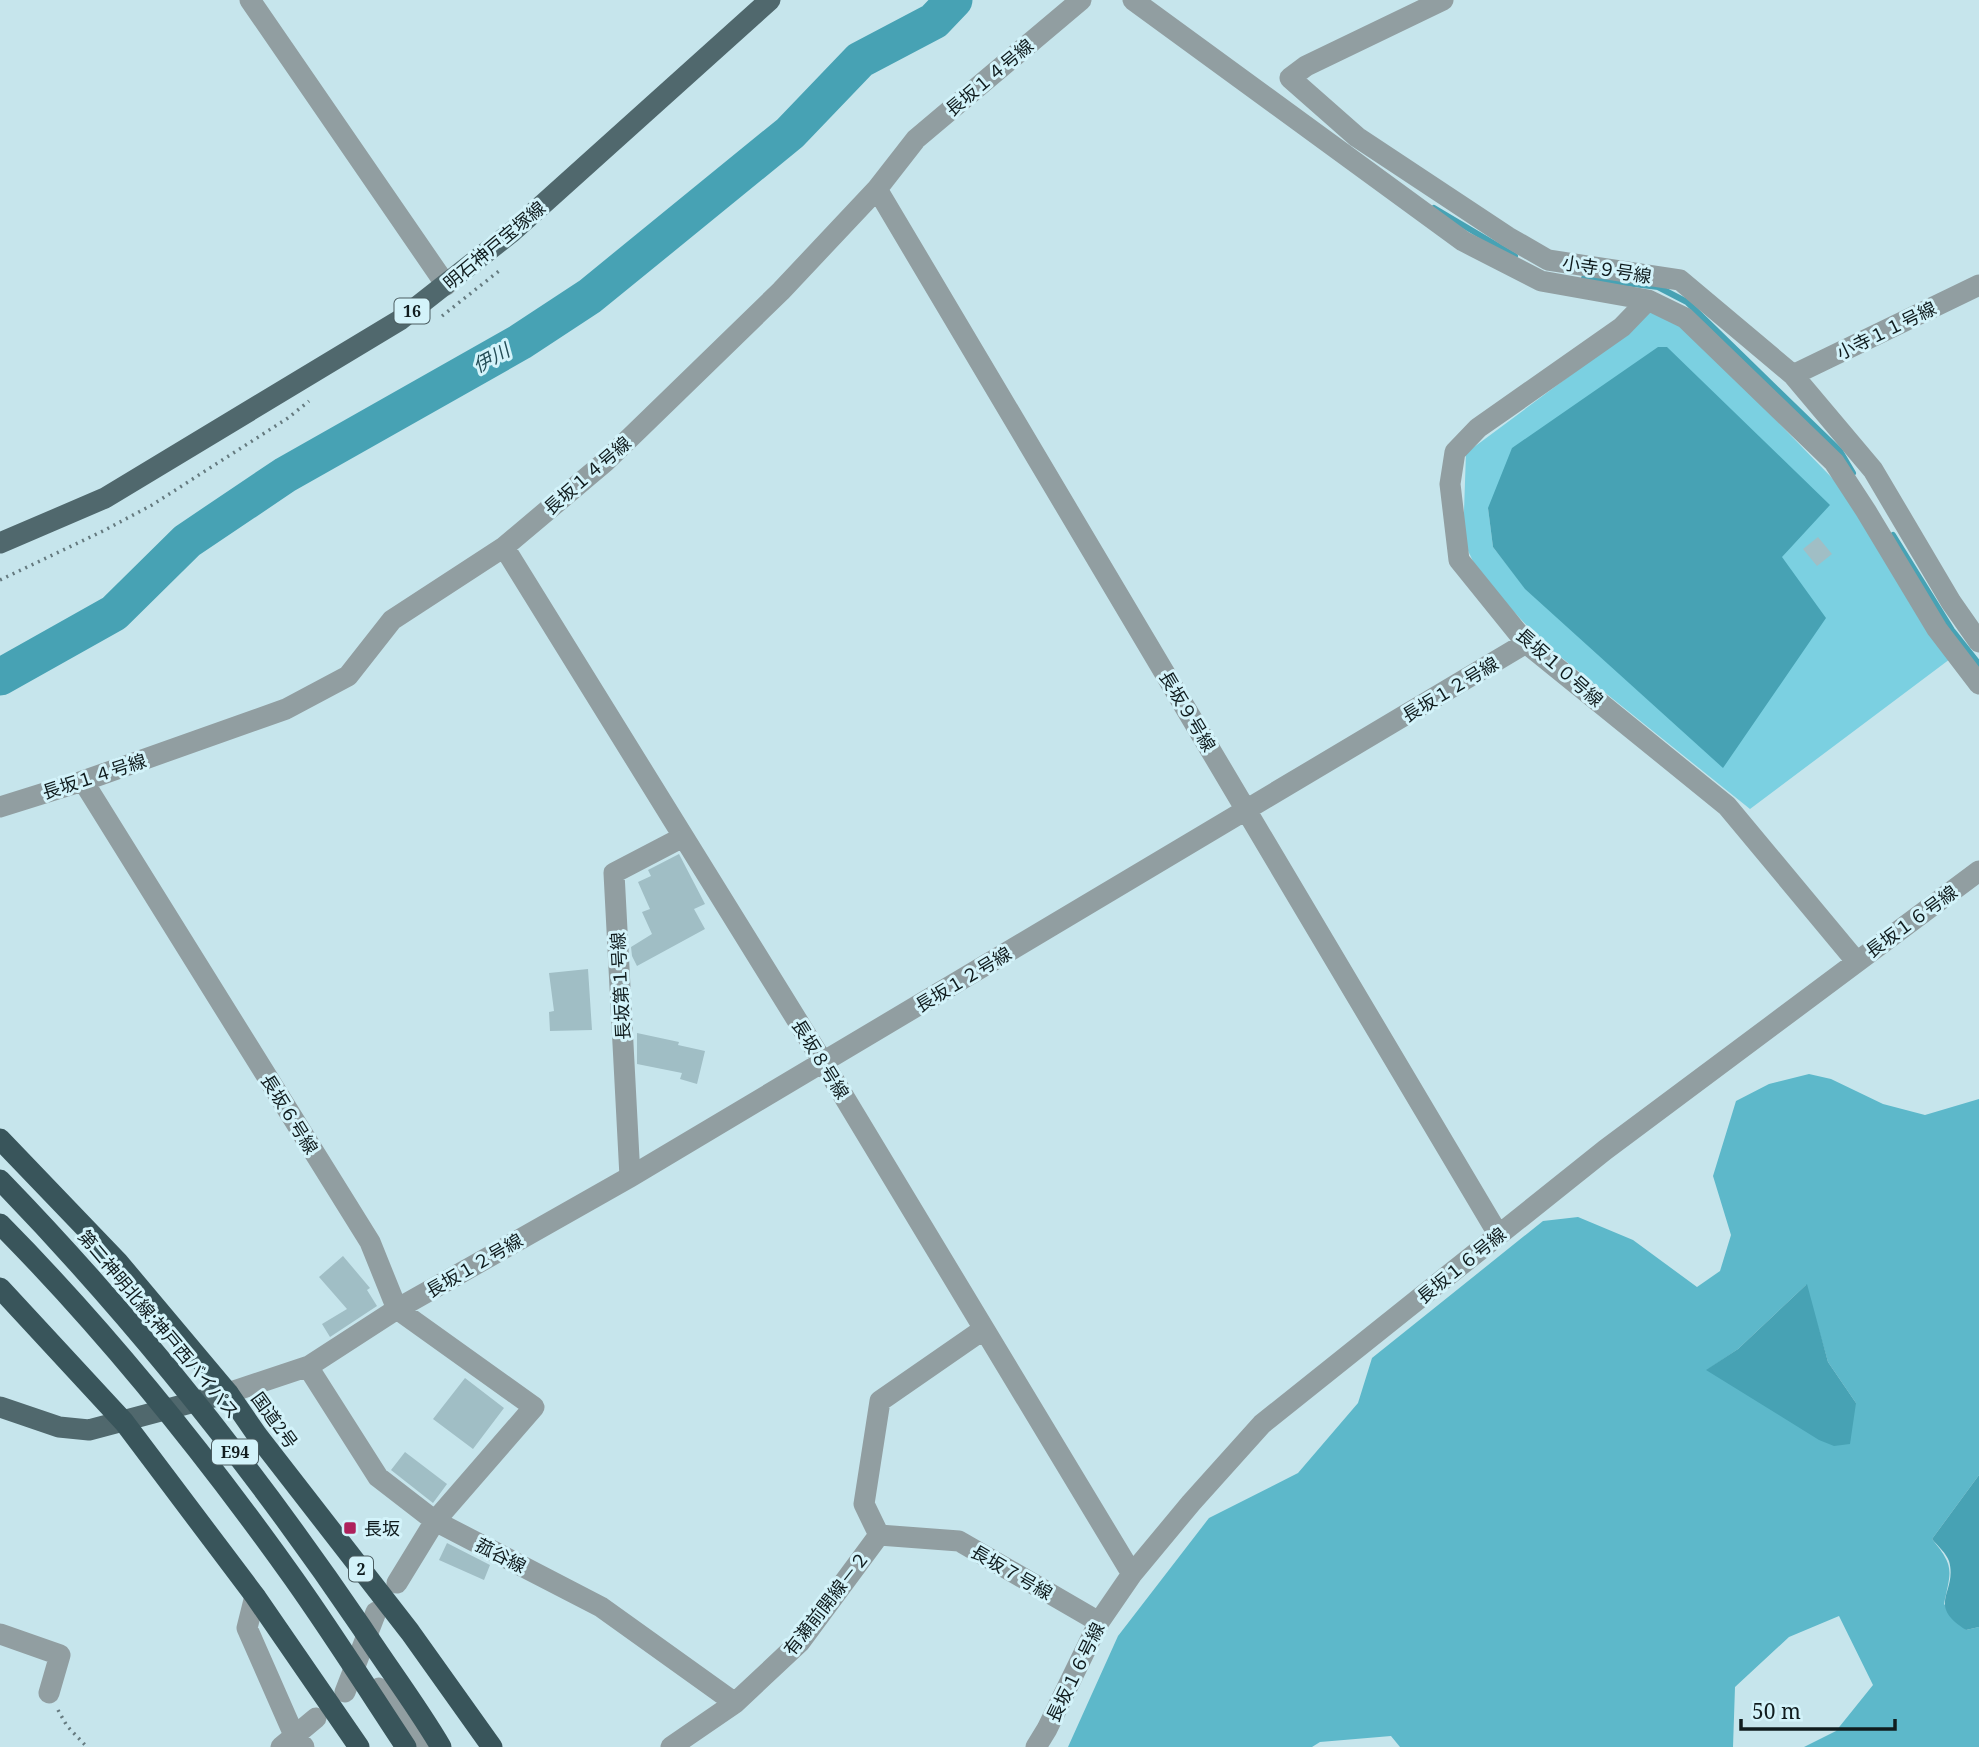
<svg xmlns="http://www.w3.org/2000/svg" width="1979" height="1747" font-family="'Noto Serif','Noto Sans JP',serif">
  <rect width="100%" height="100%" fill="#c6e5ec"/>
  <path fill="#7bd0e1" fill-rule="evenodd" d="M1652,307L1682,323L1835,481L1950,659L1750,809L1542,642L1479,574L1463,540L1466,453L1626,334ZM1488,508L1723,767L1526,589L1493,547Z"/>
  <path fill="#5db8ca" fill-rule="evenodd" d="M1809,1074L1831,1079L1883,1104L1925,1115L1979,1099V1475L1932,1539C1955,1567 1951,1570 1944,1604L1966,1630L1979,1627V1747H1804L1836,1731L1873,1685L1839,1616L1789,1637L1735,1687L1733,1747H1400L1391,1736L1320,1742L1312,1747H1068L1118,1636L1209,1518L1298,1473L1358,1403L1372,1358L1543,1221L1578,1217L1633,1240L1697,1287L1720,1271L1731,1235L1713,1176L1736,1101L1769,1084ZM1806,1285L1828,1362L1856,1403L1707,1370L1738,1349Z"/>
  <path fill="#47a2b4" d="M1658,347H1667L1830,505L1782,557L1826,618L1723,768L1525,589L1493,547L1488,508L1512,448Z
    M1807,1284L1828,1362L1856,1403L1850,1444L1834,1446L1819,1440L1706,1370L1738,1349Z
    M1979,1475V1627L1966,1630C1925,1604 1958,1593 1949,1561C1946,1553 1938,1546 1932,1539Z"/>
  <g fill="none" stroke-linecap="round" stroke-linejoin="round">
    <path stroke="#47a2b4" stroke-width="6" d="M1434,208L1515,256
      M1584,278L1658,287L1687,302L1840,451L1853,473
      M1893,535L1952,630L1979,664"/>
    <path stroke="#47a2b4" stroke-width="37" d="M0,677L114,613L187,541L285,475L520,342L590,296L790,133L860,60L934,21L954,0"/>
  </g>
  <path fill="#a0bec5" d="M1818,537L1832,554L1817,566L1803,549Z
    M679,854L705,904L694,909L705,929L637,966L632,956L631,947L652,934L642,912L650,909L638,882L651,876L648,870Z
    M588,969L592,1030L550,1031L549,1012L554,1011L549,973Z
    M637,1033L679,1042L678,1045L705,1051L697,1084L680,1079L682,1073L637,1064Z
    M343,1256L370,1288L367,1290L377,1306L330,1337L322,1324L347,1309L319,1277Z
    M465,1378L504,1408L473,1449L433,1419Z
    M405,1452L447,1484L433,1503L391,1470Z
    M447,1543L490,1565L484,1580L439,1560Z"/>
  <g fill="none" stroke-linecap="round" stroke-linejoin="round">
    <path stroke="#657a7f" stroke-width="3.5" stroke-dasharray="2 5" stroke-linecap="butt" d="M442,316L499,271
      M0,580L103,531L152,505L288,418L309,401
      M58,1710L67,1726L87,1747"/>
    <path stroke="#919ea1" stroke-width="21" d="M250,0L446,285
      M1133,0L1463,241L1541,281L1648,300L1685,318L1834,462L1866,511L1937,629L1979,684
      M1443,0L1306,66L1290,78L1357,137L1508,237L1548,260L1680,280L1793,375L1873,470L1951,602L1979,642
      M877,189L1498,1234
      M1648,300L1622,327L1478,428L1455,452L1450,484L1459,560L1526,643L1727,806L1856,961
      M1793,375L1979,285
      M504,547L823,1062L1132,1574
      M83,781L370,1242L397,1309L534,1407L435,1521L397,1583
      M0,807L83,781L286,709L348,676L392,620L504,547L605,462L781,291L877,189L916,139L1081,0
      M630,1177L614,873L683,837
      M308,1367L378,1477L435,1521L601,1607L735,1703
      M228,1393L309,1366L397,1309L630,1177L1526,643
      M879,1535L864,1504L880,1401L984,1329
      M879,1535L959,1541L1099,1622
      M255,1596L247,1628L294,1735L304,1747
      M0,1634L60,1655L49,1693
      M379,1688L420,1747
      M345,1692L376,1612
      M281,1747L316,1718
      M671,1747L735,1703L800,1642L879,1535
      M1036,1747L1047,1729L1099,1622L1132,1574L1191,1503L1262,1424L1605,1150L1979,871"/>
    <path stroke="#50686d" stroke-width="21" d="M0,543L105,498L400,320L512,232L770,0
      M0,1407L59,1427L89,1430L228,1393"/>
    <path stroke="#39555b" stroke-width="21" d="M0,1139L118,1262L228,1393L257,1435L410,1632L492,1747
      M0,1288L124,1422L255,1596L359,1747"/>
    <path stroke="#39555b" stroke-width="21" d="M0,1180C134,1318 254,1469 362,1628C388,1668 417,1706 441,1747
      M0,1224C108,1333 205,1454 294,1579C333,1634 369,1691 406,1747"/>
  </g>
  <rect fill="#ae215b" stroke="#d3f3fa" stroke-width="2.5" x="343" y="1521" width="14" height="14" rx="3.5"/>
  <g text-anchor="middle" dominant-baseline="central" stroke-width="6" stroke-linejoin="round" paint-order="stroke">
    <g fill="#d3f3fa" stroke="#4a5c60" stroke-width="2">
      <rect x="394.5" y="298.5" width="35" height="25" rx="5"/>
      <rect x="212" y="1439.5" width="46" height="25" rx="5"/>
      <rect x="349" y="1556.5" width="24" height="25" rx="5"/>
    </g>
    <g font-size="16" font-weight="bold" fill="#101c1e">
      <text x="412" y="311">16</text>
      <text x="235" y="1452">E94</text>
      <text x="361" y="1569">2</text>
    </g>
    <g font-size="18" fill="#101c1e" stroke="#d3f3fa">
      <text transform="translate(989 77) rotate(-40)">長坂１４号線</text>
      <text transform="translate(494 245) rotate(-40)">明石神戸宝塚線</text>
      <text transform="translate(1607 269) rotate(9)">小寺９号線</text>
      <text transform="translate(1886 330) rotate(-26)">小寺１１号線</text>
      <text transform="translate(587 475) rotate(-41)">長坂１４号線</text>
      <text transform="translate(1560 667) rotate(41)">長坂１０号線</text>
      <text transform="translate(1450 689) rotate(-31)">長坂１２号線</text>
      <text transform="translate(1188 711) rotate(59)">長坂９号線</text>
      <text transform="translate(94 776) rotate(-18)">長坂１４号線</text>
      <text transform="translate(1911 921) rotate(-36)">長坂１６号線</text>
      <text transform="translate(963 979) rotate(-31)">長坂１２号線</text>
      <text transform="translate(620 986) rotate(-93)">長坂第１号線</text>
      <text transform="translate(821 1059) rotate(58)">長坂８号線</text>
      <text transform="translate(290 1114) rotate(58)">長坂６号線</text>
      <text transform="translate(474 1265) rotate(-30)">長坂１２号線</text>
      <text transform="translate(1461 1265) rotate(-39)">長坂１６号線</text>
      <text transform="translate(159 1324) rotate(50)">第二神明北線;神戸西バイパス</text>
      <text transform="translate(275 1420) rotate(54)">国道2号</text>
      <text transform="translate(501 1555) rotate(27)">菰谷線</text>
      <text transform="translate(1012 1572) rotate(30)">長坂７号線</text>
      <text transform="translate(826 1603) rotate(-52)">有瀬前開線－２</text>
      <text transform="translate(1075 1672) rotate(-64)">長坂１６号線</text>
    </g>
    <g font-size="18" fill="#101c1e" stroke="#d3f3fa" text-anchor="start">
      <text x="364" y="1528">長坂</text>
    </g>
    <g font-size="19" font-style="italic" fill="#254e57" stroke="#d3f3fa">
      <text transform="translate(491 358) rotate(-29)">伊川</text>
    </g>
  </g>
  <path d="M1741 1719v10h154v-10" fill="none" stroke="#101c1e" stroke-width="3.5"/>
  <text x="1752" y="1719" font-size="21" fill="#101c1e" stroke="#d3f3fa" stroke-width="5" paint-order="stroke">50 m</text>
</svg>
